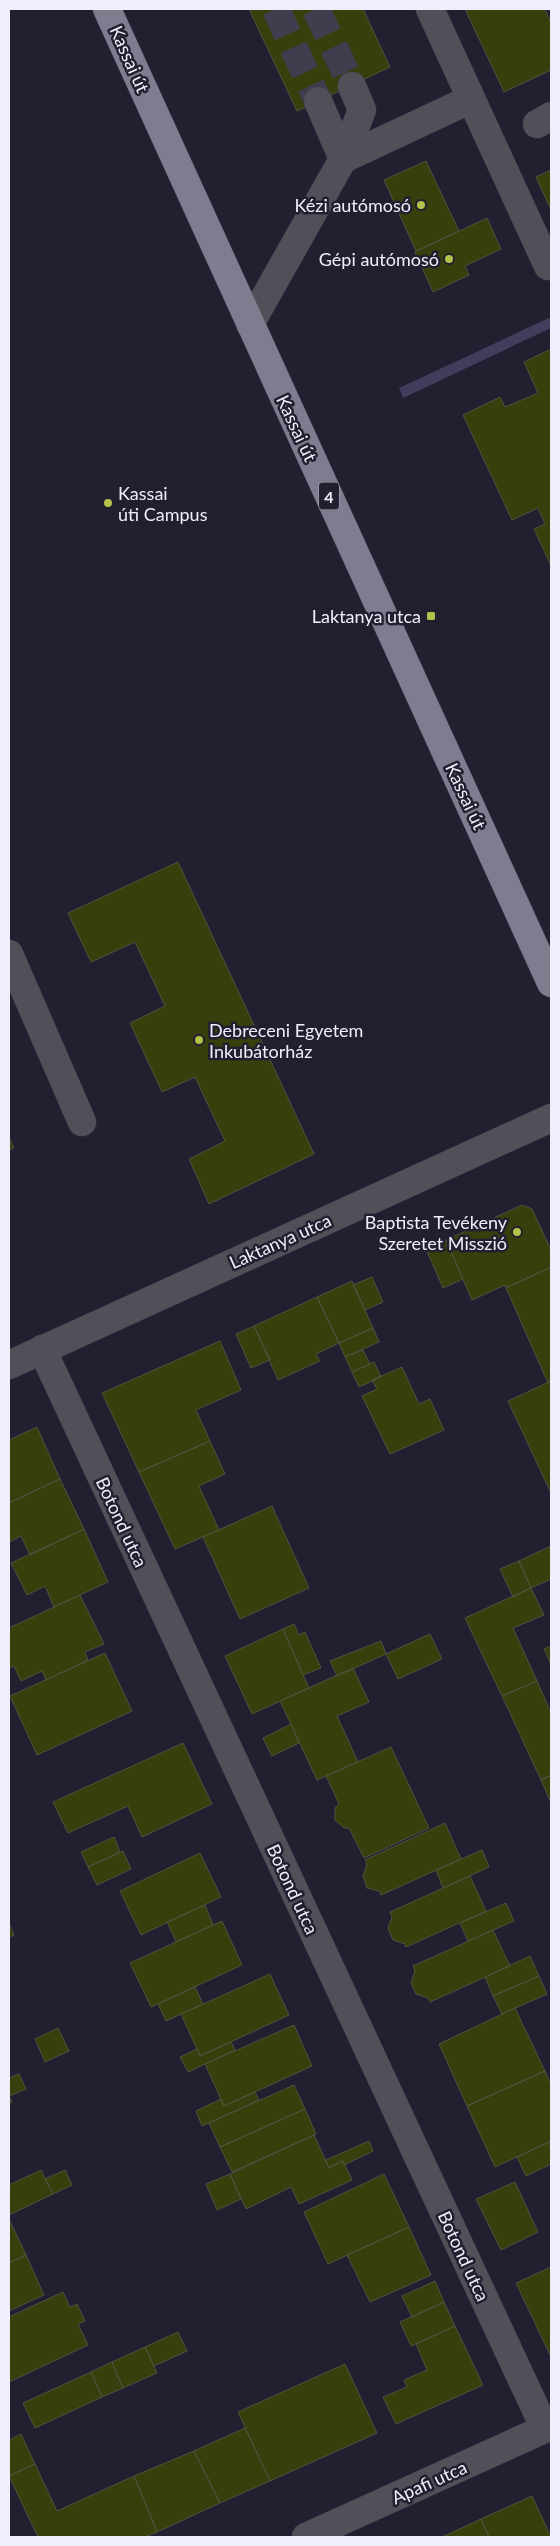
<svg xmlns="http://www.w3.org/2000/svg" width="560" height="2546" font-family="Lato,sans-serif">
  <rect width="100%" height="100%" fill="#211f30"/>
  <path fill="#413e5d" d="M551,317V328L403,398L399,388Z"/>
  <path fill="#383e0c" stroke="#50533f" d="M249,9H363L390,67L297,111Z
    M465,9H545L551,23V70L504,92Z
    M426,161L459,231L416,251L384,180Z
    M551,170V210L536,177Z
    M487,218L501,249L465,266L469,275L433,292L415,252Z
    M551,349V566L534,529L545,524L538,508L512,520L463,415L500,397L505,407L538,393L524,362Z
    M178,862L314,1154L209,1204L189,1159L225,1141L195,1077L162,1092L130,1023L165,1006L135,942L91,962L68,913Z
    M9,1137L14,1148L9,1150Z
    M522,1205L532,1209L551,1250V1267L506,1288L505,1285L472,1300L446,1240Z
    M446,1240L463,1279L443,1288L426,1249Z
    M551,1267V1381L548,1383L506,1288Z
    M372,1277L383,1302L365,1310L353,1285Z
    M352,1281L373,1328L339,1343L317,1297Z
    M317,1297L339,1343L316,1354L320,1361L278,1380L254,1326Z
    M254,1326L270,1360L251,1368L236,1334Z
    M373,1328L379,1342L345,1357L339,1343Z
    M220,1341L241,1390L196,1410L210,1441L139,1472L102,1393Z
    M363,1350L370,1364L352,1372L345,1357Z
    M374,1362L381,1377L359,1387L352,1372Z
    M402,1367L419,1404L430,1399L444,1430L390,1454L362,1396L377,1389L372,1380Z
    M551,1381V1493L508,1401Z
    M37,1427L60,1479L9,1503V1440Z
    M210,1441L225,1474L199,1486L219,1530L175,1549L139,1472Z
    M60,1479L84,1529L30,1555L21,1536L9,1542V1503Z
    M272,1506L309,1588L240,1619L203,1537Z
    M84,1529L108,1582L54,1607L45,1586L27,1595L11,1563Z
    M551,1546V1579L531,1588L519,1561Z
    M519,1561L531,1588L513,1597L500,1569Z
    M531,1588L544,1615L513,1628L537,1681L502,1696L465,1618Z
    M80,1595L104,1644L85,1652L88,1660L46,1680L42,1671L21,1681L14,1666L9,1668V1628Z
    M294,1624L299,1635L305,1632L321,1668L303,1675L283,1629Z
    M283,1629L309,1688L252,1714L225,1656Z
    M430,1634L442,1659L398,1679L386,1654Z
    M381,1641L386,1654L337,1676L330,1661Z
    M551,1646V1664L544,1649Z
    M105,1653L132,1711L37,1755L10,1696Z
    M353,1668L369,1702L337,1716L358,1762L317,1780L280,1701Z
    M537,1681L551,1713V1775L541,1780L502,1696Z
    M291,1724L299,1743L272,1756L263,1738Z
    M183,1743L212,1804L142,1837L128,1806L68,1833L53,1802Z
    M391,1747L429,1828L364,1858L349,1828H344L335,1820V1808L339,1804L326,1776Z
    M551,1775V1803L541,1780Z
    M445,1823L461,1859L381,1895L379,1891L367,1888L363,1876L367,1864L365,1860Z
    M114,1837L120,1852L88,1867L81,1852Z
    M482,1850L489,1867L443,1888L436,1870Z
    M123,1851L131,1869L97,1885L88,1867Z
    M200,1853L221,1897L141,1935L120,1891Z
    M470,1876L486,1911L406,1947L405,1944L393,1940L388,1928L392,1917L390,1912Z
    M506,1903L514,1921L468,1941L460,1923Z
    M205,1905L213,1925L176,1942L167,1922Z
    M222,1921L242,1965L151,2007L130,1963Z
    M9,1923L14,1935L9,1937Z
    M493,1930L510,1966L430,2002L428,1998L416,1994L411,1983L415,1971L413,1966Z
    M530,1956L539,1976L493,1996L485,1977Z
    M270,1974L289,2015L200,2056L181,2014Z
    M539,1976L547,1994L502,2014L493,1996Z
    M195,1987L203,2004L166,2021L158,2004Z
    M515,2008L545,2071L467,2106L439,2044Z
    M294,2025L312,2066L224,2106L205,2064Z
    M58,2028L69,2051L45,2062L35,2039Z
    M231,2042L235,2050L188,2072L180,2057L197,2049L200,2056Z
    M545,2071L551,2085V2141L495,2167L467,2106Z
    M19,2074L26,2089L9,2096L12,2102L9,2104V2078Z
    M294,2085L305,2109L220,2147L209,2123Z
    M255,2092L259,2100L202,2126L196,2111L221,2099L224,2106Z
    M305,2109L316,2134L232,2172L220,2147Z
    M314,2135L329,2168L343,2161L352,2180L299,2204L291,2187L246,2209L230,2174Z
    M369,2141L373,2151L344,2165L343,2161L329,2168L326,2160Z
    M550,2142L551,2164L526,2176L517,2157Z
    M41,2170L53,2194L9,2215V2185Z
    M65,2170L72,2185L53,2194L45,2179Z
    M230,2174L241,2199L217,2210L206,2184Z
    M384,2174L409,2227L328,2264L304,2212Z
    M515,2182L538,2232L501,2250L476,2199Z
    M9,2219L26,2255L9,2263Z
    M409,2227L431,2275L370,2302L347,2255Z
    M26,2255L44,2295L9,2311V2263Z
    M551,2267V2355H550L516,2283Z
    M435,2281L444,2302L412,2317L402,2296Z
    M63,2292L70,2307L77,2304L85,2321L78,2324L88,2345L9,2382V2317Z
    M444,2302L455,2326L411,2346L400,2322Z
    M455,2326L483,2385L396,2424L383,2397L407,2387L404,2380L427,2370L416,2344Z
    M178,2332L187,2351L154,2366L145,2347Z
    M145,2347L157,2373L123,2388L112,2362Z
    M112,2362L123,2388L102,2397L91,2372Z
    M345,2364L377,2433L270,2481L238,2412Z
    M91,2372L102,2397L35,2428L23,2403Z
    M245,2428L270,2481L220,2503L194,2451Z
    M21,2434L35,2464L9,2476V2440Z
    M194,2451L220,2503L157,2532L134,2476Z
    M35,2464L57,2511L134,2476L157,2532L145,2537H38L9,2476Z
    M532,2496L551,2537H489L481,2519Z
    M481,2519L489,2537H442Z"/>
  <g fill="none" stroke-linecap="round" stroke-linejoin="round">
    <path stroke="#403e4e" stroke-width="28" stroke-dasharray="28 14" stroke-linecap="butt" d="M276,9L318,101
      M316,9L352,86"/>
    <defs>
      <path id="minor" d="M430,9L548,266
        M318,101L343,159
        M537,124L551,116
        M343,159L471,99
        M250,324L343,159L362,110L352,86
        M9,954L82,1122
        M42,1349L545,2429
        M9,1365L551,1118
        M306,2537L551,2426"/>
      <path id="major" d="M107,9L551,983"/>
    </defs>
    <use href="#minor" stroke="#3e3c4c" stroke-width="29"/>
    <use href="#major" stroke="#3e3c4c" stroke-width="29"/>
    <use href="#minor" stroke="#505058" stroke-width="28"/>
    <use href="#major" stroke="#7e7c8e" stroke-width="28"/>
  </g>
  <g fill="#b5c24a" stroke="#211f30" stroke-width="2">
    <circle cx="421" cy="205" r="5"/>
    <circle cx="449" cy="259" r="5"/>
    <circle cx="108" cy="503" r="5"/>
    <rect x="426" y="611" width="10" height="10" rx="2.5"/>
    <circle cx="199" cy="1040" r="5"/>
    <circle cx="517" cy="1232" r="5"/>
  </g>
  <g text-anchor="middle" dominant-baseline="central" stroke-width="5" stroke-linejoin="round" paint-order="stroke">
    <rect fill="#211f30" stroke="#b1b1be" stroke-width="1" x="319" y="482.5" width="20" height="27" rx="4"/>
    <g font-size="16" font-weight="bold" fill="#efeffb">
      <text x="329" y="496">4</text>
    </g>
    <g font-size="18" fill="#efeffb" stroke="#211f30">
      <text transform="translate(130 59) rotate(66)">Kassai út</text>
      <text transform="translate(297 428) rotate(65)">Kassai út</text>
      <text transform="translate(466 796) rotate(65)">Kassai út</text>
      <text transform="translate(280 1241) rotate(-24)">Laktanya utca</text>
      <text transform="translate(122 1522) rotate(65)">Botond utca</text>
      <text transform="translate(293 1889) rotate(65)">Botond utca</text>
      <text transform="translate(464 2256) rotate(65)">Botond utca</text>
      <text transform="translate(429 2482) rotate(-24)">Apafi utca</text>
    </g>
    <g font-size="18" fill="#efeffb" stroke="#211f30" text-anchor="end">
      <text x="411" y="205">Kézi autómosó</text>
      <text x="439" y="259">Gépi autómosó</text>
      <text x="118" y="493" text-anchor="start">Kassai<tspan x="118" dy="21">úti Campus</tspan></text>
      <text x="421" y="616">Laktanya utca</text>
      <text x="209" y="1030" text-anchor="start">Debreceni Egyetem<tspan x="209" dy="21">Inkubátorház</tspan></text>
      <text x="507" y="1222">Baptista Tevékeny<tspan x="507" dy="21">Szeretet Misszió</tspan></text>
    </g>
  </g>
  <rect width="560" height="2546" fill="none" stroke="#efeffb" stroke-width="20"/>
</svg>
